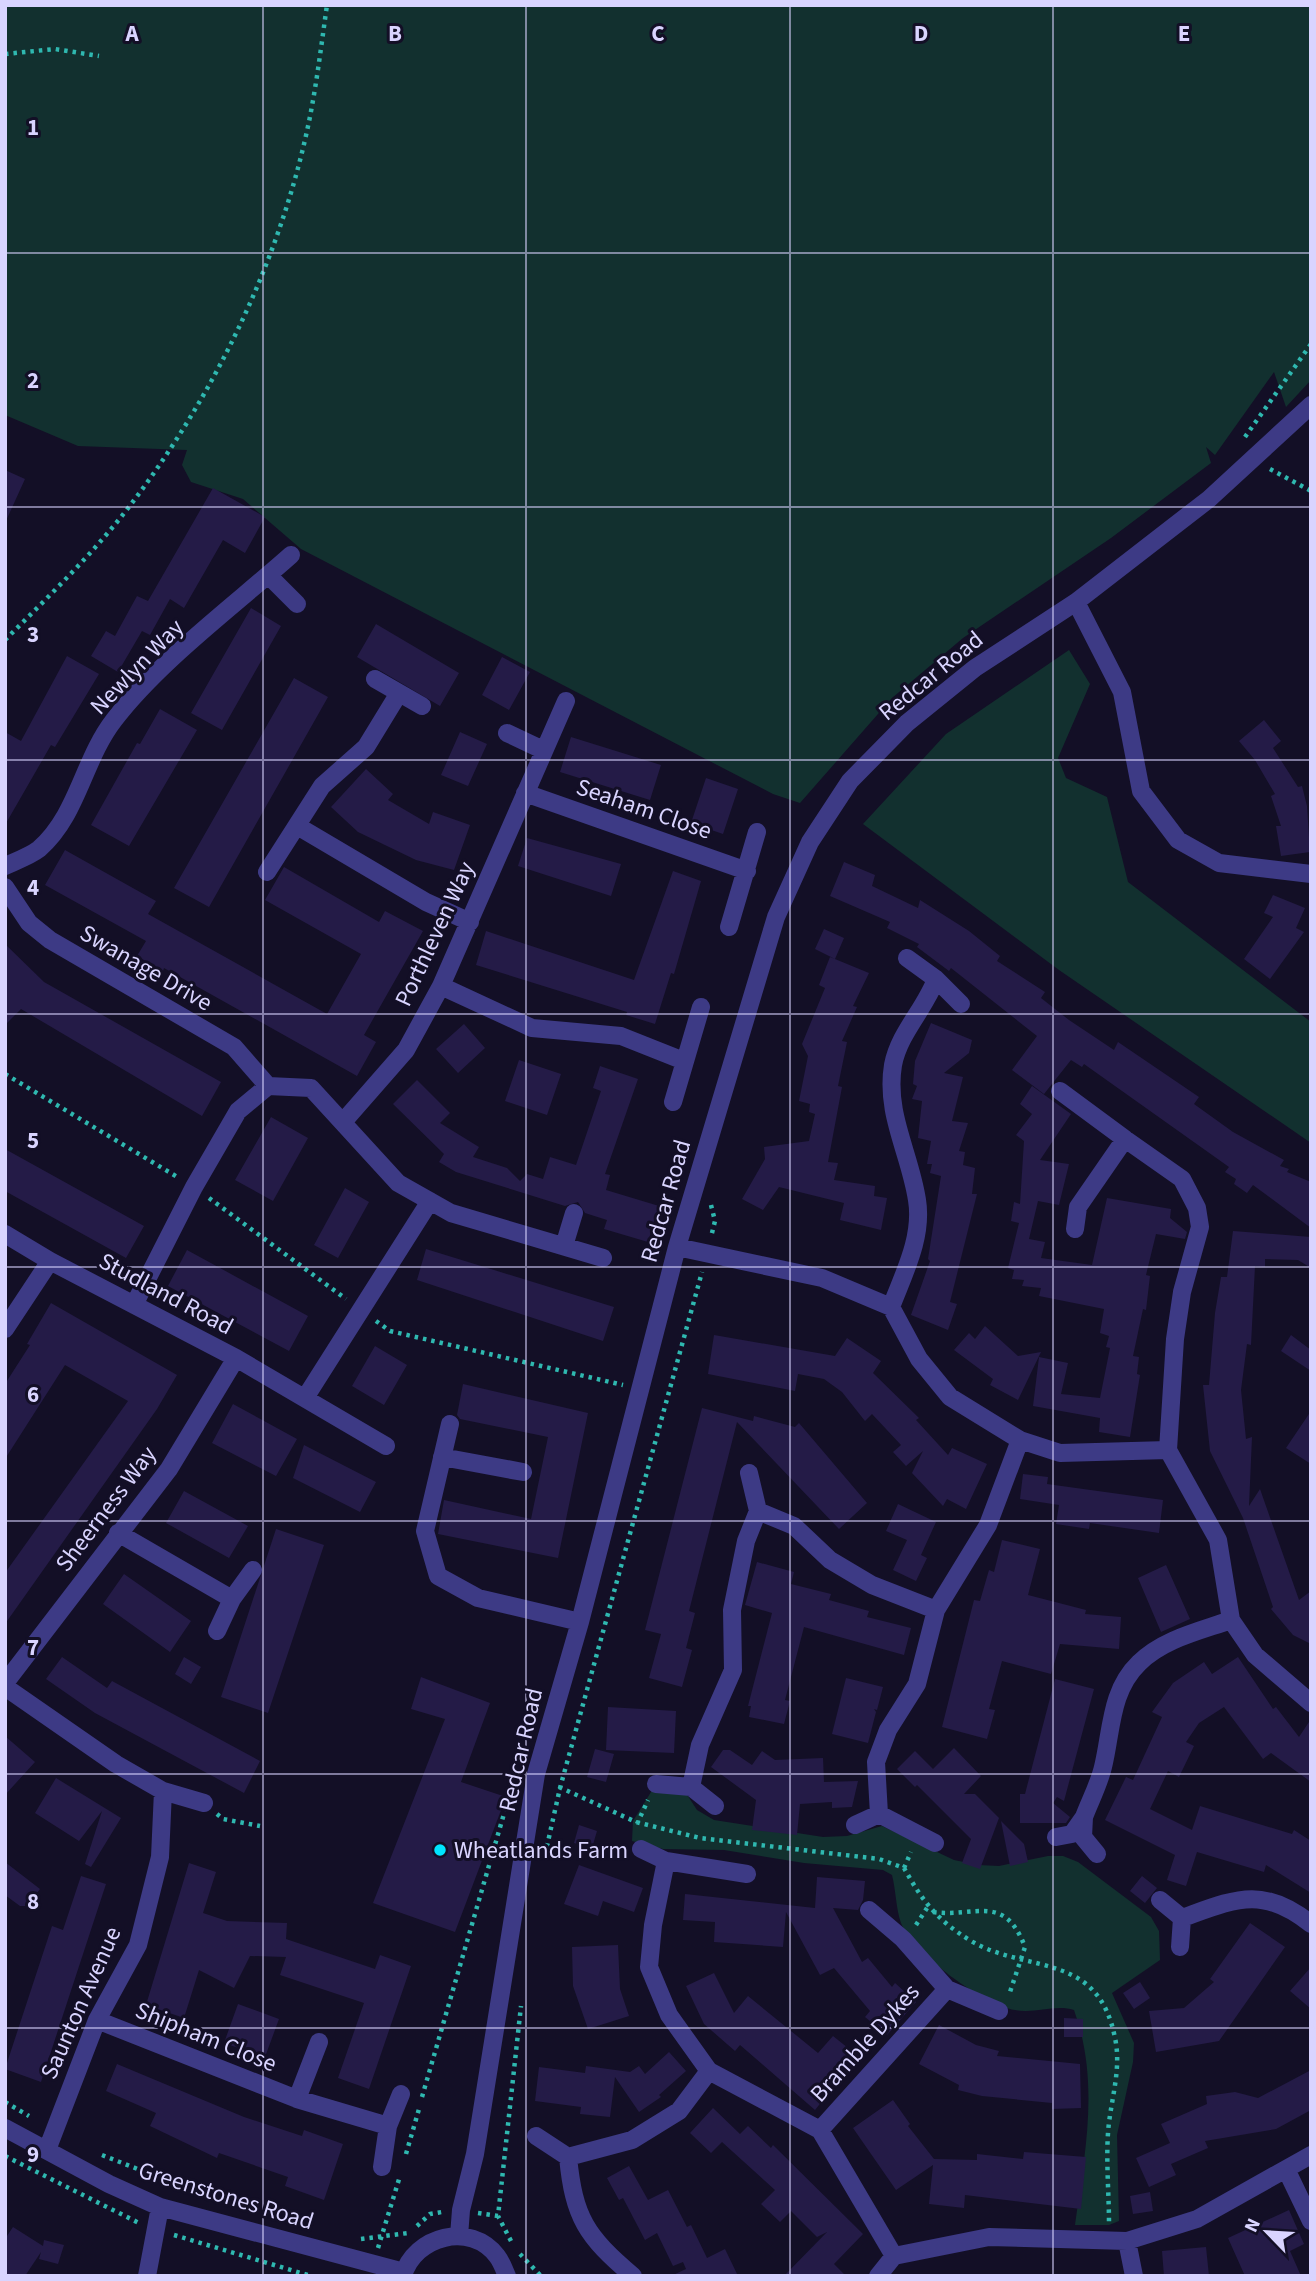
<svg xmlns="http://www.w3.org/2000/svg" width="1316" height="2281" font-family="'Source Sans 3',sans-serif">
  <rect width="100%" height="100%" fill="#130f26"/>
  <path fill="#12302f" d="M5,5H1311V380L1286,407L1274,372L1215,455L1206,447L1211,463L1111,538L963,638L892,698L800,803L773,794L301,549L243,499L191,482L182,465L187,450L78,446L5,415Z
    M1069,650L1090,684L1058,758L1066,778L1107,797L1128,882L1311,1022V1143L1059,970L863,824L946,734Z
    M656,1784L684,1790L697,1810L714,1820L823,1837L847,1836L882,1826L954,1860L978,1865L999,1866L1048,1856H1063L1078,1862L1151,1917L1159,1931L1160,1960L1112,1993L1134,2043L1133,2062L1117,2135L1119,2221L1109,2225H1075C1085,2152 1100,2082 1074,2010C1055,2004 1035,2014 1015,2010C984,2005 912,1953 901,1923C896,1909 896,1891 892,1875L883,1870L804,1863L724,1850L663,1849L632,1841L633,1821Z"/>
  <path fill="#241b47" d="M5,470L25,479L5,523Z
    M213,488L265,517L245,553L223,540L184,608L170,599L150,635L142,631L118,672L91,656L106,631L115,636L137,596L148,601Z
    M251,608L281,626L222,730L191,713Z
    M376,624L459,673L440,706L357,657Z
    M67,656L99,674L55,747L51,745L5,825V732L21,741Z
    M502,657L530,672L509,710L482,695Z
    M294,678L328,697L209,907L174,888Z
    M160,709L197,730L129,846L91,825L137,743L140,744Z
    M1264,720L1281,741L1273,748L1298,787L1302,786L1307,806L1310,852L1281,856L1276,826H1281L1271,796L1275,794L1255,760L1239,741Z
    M460,732L487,744L468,786L441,775Z
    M571,737L661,765L650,800L560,772Z
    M366,769L393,794L388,800L429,824L433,812L470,825L454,870L416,860L358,832L331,807Z
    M706,778L738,789L723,834L691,823Z
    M527,838L621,864L611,896L518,866Z
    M65,850L156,901L148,914L327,1014L361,954L265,900L284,867L379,922L385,911L423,931L364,1035L376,1042L357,1076L164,968L163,971L137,956L146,941L45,885Z
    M844,862L875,875L872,886L918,908L920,900L969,931L1000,956L997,961L1045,992L1041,998L1069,1020L1114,1050L1118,1042L1199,1097L1194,1104L1233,1132L1284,1160L1280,1166L1289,1169L1287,1172L1311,1182V1228L1253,1185L1247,1193L1234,1184L1236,1179L1225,1172L1229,1167L1084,1064L1082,1067L1071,1060L1044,1094L1012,1070L1037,1036L951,968L949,971L917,947L919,944L887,928L890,922L830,896Z
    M673,871L701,881L674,974L671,973L655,1024L626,1015L627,1012L476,965L486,931L634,980Z
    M1273,895L1305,908L1296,928L1304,932L1270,979L1244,959L1273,917L1264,913Z
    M824,929L844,938L835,959L815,949Z
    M5,944L44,982L221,1082L202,1116L21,1009L5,1025Z
    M830,957L869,973L853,1006L857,1007L842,1041L847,1042L838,1086L842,1087L828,1162L838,1163L834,1180L875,1186L874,1196L887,1198L881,1230L840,1220L844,1203L779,1187L763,1210L742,1199L765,1159L764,1147L809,1141L815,1114L809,1112L810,1104L799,1101L808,1056L802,1044L825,988L819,985Z
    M931,1023L972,1040L969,1053L944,1073L963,1077L952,1121L968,1123L959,1151L965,1152L963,1165L975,1168L972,1194H977L950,1302L957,1304L948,1330L911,1315L930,1261L928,1259L941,1176L930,1173L932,1164H927L931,1141L918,1138L922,1101L912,1099L917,1086L913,1084L915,1061Z
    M464,1024L485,1048L458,1073L436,1049Z
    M519,1060L561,1074L547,1115L505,1101Z
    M600,1066L638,1079L605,1174L610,1175L606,1190L659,1206L648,1242L604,1229L607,1220L585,1213L578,1202L565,1206L456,1172L439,1162L444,1154L393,1104L417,1080L450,1113L440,1123L479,1147L473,1157L507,1168L520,1181L527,1174L543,1179L550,1157L576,1165L601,1091L593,1088Z
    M1032,1086L1071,1114L1040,1160L1069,1164L1059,1205L1038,1201L1029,1239L1045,1242L1041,1258L1092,1265L1107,1198L1171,1209L1170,1218L1187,1232L1185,1239L1156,1234L1146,1275L1150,1276L1146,1310L1143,1309L1133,1356L1139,1357L1137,1374L1140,1375L1130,1437L1099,1432L1100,1418L1033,1406L1039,1357L1068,1363L1061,1394L1100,1398L1110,1348L1106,1347L1109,1336L1100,1333L1104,1309L1039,1296L1041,1288L1022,1286L1024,1280L1012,1279L1014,1270L1008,1268L1019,1223L1011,1221L1014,1202L1020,1204L1024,1141L1016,1135L1032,1114L1020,1104Z
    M271,1117L308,1138L273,1201L235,1180Z
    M5,1149L144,1226L126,1258L5,1191Z
    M345,1188L369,1202L338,1258L314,1245Z
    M1233,1231L1311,1237V1268L1298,1260L1265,1259V1267L1255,1266L1251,1345L1247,1344L1241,1390L1246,1439L1252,1437L1249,1506L1260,1489L1299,1600L1311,1591V1644L1293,1635L1271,1609L1273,1607L1243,1518L1210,1451L1203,1385H1209L1215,1313L1221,1277H1227Z
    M426,1249L614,1307L603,1341L417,1280Z
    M187,1250L308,1316L289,1351L168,1286Z
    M51,1303L177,1375L157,1409L5,1624V1573L128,1401L65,1365L5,1459V1384L30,1345L27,1344Z
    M985,1326L1018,1356L1041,1352L1018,1400L990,1385L993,1379L954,1350L969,1333L975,1339Z
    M714,1335L835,1356L847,1338L881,1361L873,1373L919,1418L916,1420L948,1455L952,1448L987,1464L966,1509L947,1499L943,1506L912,1473L923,1451L906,1466L893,1452L901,1445L872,1414L865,1421L842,1392L824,1379L798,1374L795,1391L708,1374Z
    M1291,1335L1311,1350V1371L1281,1351Z
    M375,1346L407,1365L384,1405L352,1386Z
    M463,1384L588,1413L558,1558L438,1534L444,1500L531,1519L548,1437L460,1419L457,1415Z
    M233,1404L297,1439L276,1476L212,1443Z
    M702,1408L753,1421L754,1416L795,1427L799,1423L867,1503L839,1529L737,1422L689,1611L695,1613L686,1648L692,1650L682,1687L649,1678L661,1634L645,1630Z
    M1311,1411V1464L1286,1448Z
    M304,1445L376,1482L360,1512L293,1478Z
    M1023,1474L1048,1477L1047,1484L1163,1500L1159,1533L1090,1523L1089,1529L1056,1524L1059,1505L1020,1499Z
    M184,1491L248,1526L229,1558L166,1523Z
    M898,1504L936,1522L921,1555L927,1558L916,1581L893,1570L907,1540L886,1531Z
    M276,1529L324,1545L268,1713L221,1697Z
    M1002,1540L1040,1549L1028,1595L1086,1610L1085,1614L1121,1617L1119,1649L1060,1644L1051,1674L1002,1661L989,1709L995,1710L987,1739L942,1727L974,1600L980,1601L989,1570L994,1572Z
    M757,1562L794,1572L791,1584L831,1594L829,1600L869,1611L867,1617L911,1628L904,1655L804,1627L785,1700L790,1701L784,1724L749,1717L751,1706H748L772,1613L745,1605Z
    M1166,1565L1190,1619L1161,1632L1138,1578Z
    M124,1574L191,1621L170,1652L103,1604Z
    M62,1657L107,1688L112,1681L260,1761L244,1793L95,1713L46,1679Z
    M184,1657L201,1667L191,1684L175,1674Z
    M1238,1657L1273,1709L1276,1707L1299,1737L1311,1719V1782L1271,1753L1263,1759L1224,1707L1199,1723L1186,1742L1194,1746L1179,1777L1168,1771L1150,1809L1192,1830L1200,1806L1292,1834L1294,1830L1311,1841V1893L1266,1865L1264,1872L1197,1852L1186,1886L1167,1880L1175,1855L1105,1820L1126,1777L1133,1780L1162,1717L1152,1712L1173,1683L1204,1662L1212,1674Z
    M421,1677L490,1703L461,1782L506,1797L455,1932L373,1903L445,1719L411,1709Z
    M846,1678L883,1687L877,1710L874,1709L876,1712L868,1743L832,1734Z
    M1055,1679L1094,1689L1064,1801L1057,1797L1053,1803L1070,1817L1066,1823H1020V1794H1025Z
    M608,1707L676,1711L674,1753L606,1750Z
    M5,1736L35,1762L5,1795Z
    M954,1748L981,1776L964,1794H975L999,1818L980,1869L962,1863L971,1839L917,1785L915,1787L897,1769L915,1751L933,1769Z
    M595,1749L614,1754L606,1782L587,1777Z
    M723,1750H730L752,1765L762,1751L775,1760L823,1758L824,1782L858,1781L852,1807L832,1808V1802L800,1804L797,1835L752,1830L756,1800L711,1767Z
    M56,1778L121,1818L91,1867L85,1864L102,1811L79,1841L35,1813Z
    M1001,1821L1024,1844L1028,1862L1010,1866Z
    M579,1825L597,1831L592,1848L574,1843Z
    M5,1862L40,1889L27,1906H20L5,1895Z
    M189,1863L216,1872L203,1913L227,1921L287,1923L286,1939L375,1969L380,1955L411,1966L369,2089L338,2078L364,2003L280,1975L286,1957L250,1956L234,1988L199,1970L184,2018L146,2005Z
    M579,1865L643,1888L634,1912L603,1901L598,1916L564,1904Z
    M81,1876L106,1884L41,2082L5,2069L52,1926L63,1930Z
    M1142,1876L1157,1888L1145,1903L1130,1891Z
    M817,1877L865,1881L863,1900L858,1910L833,1908L862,1962L868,1958L892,1987L895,1983L916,2002L887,2035L865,2017L870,2011L834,1968L820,1975L786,1912L783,1947L714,1942L715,1922L683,1920L685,1894L815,1908Z
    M1250,1923L1285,1947L1219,2041L1156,2052L1149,2011L1184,2008L1214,1982L1210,1979Z
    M618,1945L620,1989L629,2016L588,2029L573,1986L572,1947Z
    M1311,1967V2009L1290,1991Z
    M714,1973L734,2013L748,1996L818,2053L833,2036L858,2056L815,2110L740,2045L735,2051L704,2024L686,1986Z
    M1140,1982L1150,1998L1134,2009L1123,1993Z
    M238,2004L279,2019L265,2057L224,2043Z
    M1064,2018L1083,2019V2037H1064Z
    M939,2025L976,2045L999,2051L997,2056L1080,2064L1081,2108L1052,2109V2103L982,2096L958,2090L959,2085L919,2064Z
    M669,2052L686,2071L659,2095L661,2097L639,2112L615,2077L610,2117L580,2114L581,2107L535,2101L539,2067L585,2073L586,2066L630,2072L639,2066L645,2074Z
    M117,2064L244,2117L302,2136L304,2130L343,2144L324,2200L285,2186L288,2177L219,2153L217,2158L150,2126L156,2113L106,2091Z
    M1311,2070V2110L1276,2129L1205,2141L1208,2148L1171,2164L1176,2175L1149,2187L1136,2158L1170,2143L1161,2124L1207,2104L1206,2096L1235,2092L1258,2098Z
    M893,2100L910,2124L908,2126L934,2159L977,2160V2154L1023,2159L1024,2152L1086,2157L1081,2209L965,2195L964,2208L929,2204L933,2165L896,2190L853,2128Z
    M713,2108L740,2134L748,2126L771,2148L773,2145L863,2234L834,2264L846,2276H784L827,2232L817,2237L791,2211L780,2222L761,2204L775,2190L722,2142L711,2153L690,2133Z
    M629,2166L648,2200L668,2190L687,2227L691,2225L707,2258L725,2249L738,2276H671L686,2269L683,2262L673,2266L657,2233L645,2240L623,2198L619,2200L607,2178Z
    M1150,2192L1153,2211L1133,2214L1130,2196Z
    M1289,2210L1304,2244L1290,2251L1301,2276H1245L1228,2238Z
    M13,2227L43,2246L44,2240L64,2245L58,2264L39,2259L41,2252L25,2276H5V2239Z
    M1206,2247L1209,2276H1164L1162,2251Z"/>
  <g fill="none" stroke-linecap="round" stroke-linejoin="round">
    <path stroke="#2fb8b0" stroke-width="4.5" stroke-dasharray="3.5 5" stroke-linecap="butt" d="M5,54L55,49L99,56
      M1245,437L1311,344
      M1270,469L1311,491
      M5,640C50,595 97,550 135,499C216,391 278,263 307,131C316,90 321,47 327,5
      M5,1074L179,1178
      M209,1198L346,1299
      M711,1205L715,1221L711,1237
      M376,1321L390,1331L623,1385
      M559,1787L636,1822L700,1838L879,1859L904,1868C923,1902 937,1920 971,1941C1028,1974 1098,1951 1115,2038C1122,2070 1110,2102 1108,2133C1106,2163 1109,2194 1109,2224
      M217,1814L223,1819L260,1826
      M637,1824L648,1800
      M545,1855L560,1788L702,1272
      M904,1868L911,1852
      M933,1912C975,1918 1004,1892 1025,1947L1009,1995
      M916,1925L927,1908
      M422,2097L512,1786
      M5,2102L29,2116
      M406,2154L419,2109
      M102,2155L201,2194L241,2206
      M5,2156L139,2223
      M478,2213L498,2216
      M417,2226L430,2214L442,2212
      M174,2235L311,2276
      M361,2239L408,2233
      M511,2241L498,2216L521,2006
      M378,2248L400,2176
      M520,2254L541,2276"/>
    <path stroke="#3d3a85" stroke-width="18" d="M268,575L297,604
      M1076,602L1122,692L1141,791L1178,840L1219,863L1311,874
      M375,679L422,706
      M507,733L543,750
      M525,793L747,871
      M299,827L426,902L470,922
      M5,866C16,861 30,856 39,849C78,815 83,760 114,720C158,662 236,604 291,555
      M267,872L322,786L366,747L399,693
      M5,887L29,923L50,940L234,1047L268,1086
      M729,927L757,832
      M907,958L936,979
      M441,986L532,1028L621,1036L684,1061
      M1060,1091L1125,1139
      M673,1102L701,1007
      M343,1122L406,1050L441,986L566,701
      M1075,1229L1078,1207L1125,1139L1182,1179L1197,1208L1200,1227L1182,1292L1175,1339L1168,1450
      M5,1234L50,1261L236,1358L386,1446
      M564,1246L574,1213
      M677,1247L822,1278L891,1307L919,1359L950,1397L1020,1440L1060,1453L1168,1450L1218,1540L1231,1620L1255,1655L1311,1703
      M134,1305L194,1187L238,1111L268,1086L311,1088L398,1183L451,1213L603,1258
      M891,1307C904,1273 923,1237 917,1200C910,1153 885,1114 893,1065C899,1033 925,1009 936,979L961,1004
      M5,1329L50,1261
      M305,1398L430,1201
      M450,1424L425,1531L438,1576L478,1598L580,1622
      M442,1457L523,1472
      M749,1473L758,1511
      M118,1533L232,1599
      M217,1631L232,1599L253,1570
      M5,1683L169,1469L236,1358
      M5,1687L116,1764L163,1791L160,1857L138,1945L97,2020L47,2150
      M656,1784L691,1787
      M163,1791L204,1803
      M715,1806L691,1787L700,1745L733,1670L732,1610L746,1541L758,1511L794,1526L830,1560L872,1585L936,1610
      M1084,1817C1090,1801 1099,1784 1103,1767C1112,1730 1110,1691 1139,1663C1163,1639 1200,1631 1231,1620
      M855,1825L879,1814
      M1056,1837L1072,1834L1084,1817L1083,1837L1097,1854
      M935,1843L879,1814L876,1762L888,1730L917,1684L936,1610L988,1525L1020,1440
      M641,1849L666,1861L747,1874
      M666,1861L653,1925L649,1967L669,2015L709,2071L820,2130L894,2256
      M1160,1900L1182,1918L1180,1947
      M869,1910L903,1939L947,1989
      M1182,1918C1235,1899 1262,1885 1311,1924
      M97,2020L297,2099L388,2126
      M297,2099L319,2042
      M5,2128L109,2184L160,2207L404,2272
      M820,2130L947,1989L999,2011
      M536,2136L568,2157C574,2218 586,2236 633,2276
      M568,2157L632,2140L679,2111L709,2071
      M382,2167L388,2126L401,2094
      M1286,2169L1311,2221
      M459,2236L461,2210L475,2154L536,1774L580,1622L677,1247L776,917L810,842L850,781L907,723L975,668L1076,602L1209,499L1311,405
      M1127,2241L1134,2276
      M147,2276L160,2207
      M403,2276C414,2236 471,2221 497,2256C501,2261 504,2269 507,2276
      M878,2276L894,2256L989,2237L1127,2241L1197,2219L1311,2155"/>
  </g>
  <path fill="none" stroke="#d9d4ff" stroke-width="2" stroke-opacity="0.55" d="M263,5V2276M526,5V2276M790,5V2276M1053,5V2276M5,253H1311M5,507H1311M5,760H1311M5,1014H1311M5,1267H1311M5,1521H1311M5,1774H1311M5,2028H1311"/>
  <circle fill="#00e5ff" stroke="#130f26" stroke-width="2.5" cx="440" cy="1850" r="7"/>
  <g text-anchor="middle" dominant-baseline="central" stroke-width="6" stroke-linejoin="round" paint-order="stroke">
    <g font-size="24" fill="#d9d4ff" stroke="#130f26">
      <text transform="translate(137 667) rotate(-46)">Newlyn Way</text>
      <text transform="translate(931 676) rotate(-39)">Redcar Road</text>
      <text transform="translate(644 809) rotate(19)">Seaham Close</text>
      <text transform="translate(435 934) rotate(-65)">Porthleven Way</text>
      <text transform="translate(146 968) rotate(30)">Swanage Drive</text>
      <text transform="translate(666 1201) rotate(-74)">Redcar Road</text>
      <text transform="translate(166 1294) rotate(28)">Studland Road</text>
      <text transform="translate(106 1509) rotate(-53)">Sheerness Way</text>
      <text transform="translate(521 1750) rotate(-77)">Redcar Road</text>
      <text transform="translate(81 2003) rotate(-66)">Saunton Avenue</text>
      <text transform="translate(206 2037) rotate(22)">Shipham Close</text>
      <text transform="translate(865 2043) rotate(-48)">Bramble Dykes</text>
      <text transform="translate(226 2196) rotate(17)">Greenstones Road</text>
    </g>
    <g font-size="24" fill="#d9d4ff" stroke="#130f26" text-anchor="start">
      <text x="454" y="1850">Wheatlands Farm</text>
    </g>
  </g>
  <g font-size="23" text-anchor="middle" font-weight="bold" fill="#d9d4ff" stroke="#130f26" stroke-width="6" stroke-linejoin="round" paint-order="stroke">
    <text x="132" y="41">A</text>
    <text x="395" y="41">B</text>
    <text x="658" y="41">C</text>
    <text x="921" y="41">D</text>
    <text x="1184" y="41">E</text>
    <text x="33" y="135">1</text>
    <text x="33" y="388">2</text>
    <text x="33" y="642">3</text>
    <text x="33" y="895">4</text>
    <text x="33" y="1148">5</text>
    <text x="33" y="1402">6</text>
    <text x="33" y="1655">7</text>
    <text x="33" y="1909">8</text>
    <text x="33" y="2162">9</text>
  </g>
  <rect width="1316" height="2281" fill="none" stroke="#d9d4ff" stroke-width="14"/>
  <g transform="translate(1267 2232) rotate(295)" stroke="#130f26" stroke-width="5" paint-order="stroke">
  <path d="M0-5L12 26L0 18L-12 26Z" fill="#d9d4ff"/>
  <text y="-10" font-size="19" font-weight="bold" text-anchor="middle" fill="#d9d4ff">N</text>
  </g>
</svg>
